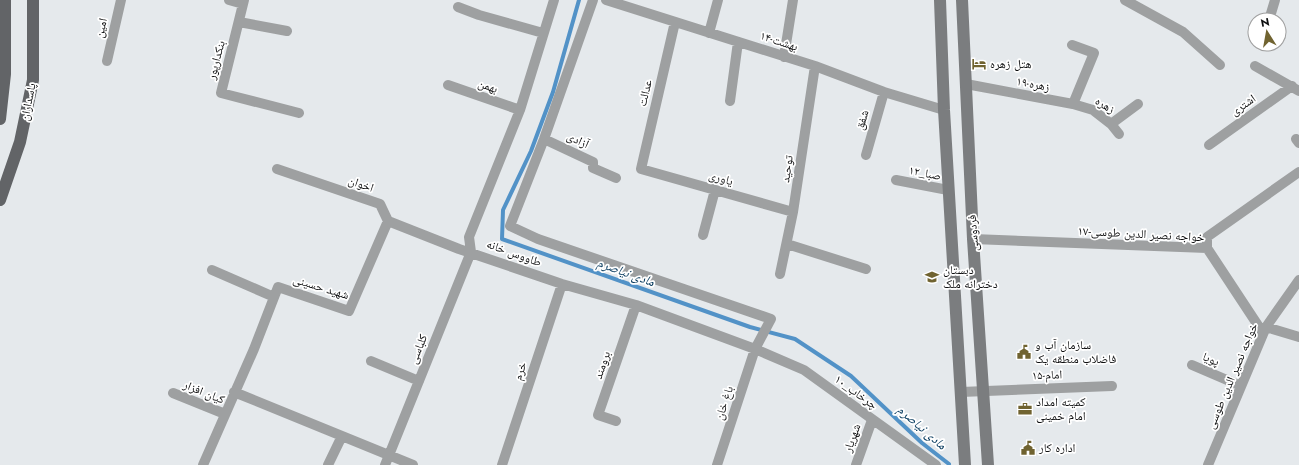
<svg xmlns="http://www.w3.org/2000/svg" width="1299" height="465" font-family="Jost,'Noto Naskh Arabic',sans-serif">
  <rect width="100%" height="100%" fill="#e5e9ec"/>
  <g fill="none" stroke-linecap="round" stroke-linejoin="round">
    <path stroke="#5292c7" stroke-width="4" d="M579,0L553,92L531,151L503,210L502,239L750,327L795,339L851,376L922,443L949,464"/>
    <path stroke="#9ea0a1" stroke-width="10" d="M229,0L243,4
      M244,0L221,93L299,113
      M593,0L544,139L510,226L538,239L771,319L755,349L717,465
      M606,0L815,66L884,92L944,110
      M1125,0L1183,32L1220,65
      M458,7L479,15L543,33
      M1269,20L1275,0
      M239,22L287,31
      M675,22L641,169L793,212
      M709,33L718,0
      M1072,45L1094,53L1073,104
      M784,57L793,0
      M107,61L121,0
      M1255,66L1299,91
      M966,84L1073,104L1093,110L1111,124L1119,134
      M448,85L520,110
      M730,101L738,42
      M1111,124L1138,104
      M544,139L593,162V168L616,178
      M1296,139L1299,143
      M1209,145L1292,86
      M866,155L884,92
      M277,169L380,204L388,221L459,249L562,284L636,305L755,349L804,370L936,465
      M896,180L948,190
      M703,235L715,190
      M973,239L1207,248L1263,333
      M787,244L866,269
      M1207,248V237L1299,172
      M471,252L469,237L520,110L554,0
      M212,270L274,297
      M780,274L793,212L815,66
      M1266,327L1299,337
      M371,361L419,381
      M1192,365L1241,386
      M234,392L413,465
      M961,392L1112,386
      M173,393L225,414
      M616,421L598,415L636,305
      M203,465L254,349L278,287L349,311L388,221
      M328,465L342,436
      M385,465L471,252
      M502,465L562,284
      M856,465L872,420
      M1208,465L1266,327L1299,280"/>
    <path stroke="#7b7d7f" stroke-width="12" d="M940,0L944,110L965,465
      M962,0L973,239L988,465"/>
    <path stroke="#626467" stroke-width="12" d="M0,119L5,74V0
      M0,200L20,142L33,80V0"/>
  </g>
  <defs>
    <symbol id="hotel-bare" viewBox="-9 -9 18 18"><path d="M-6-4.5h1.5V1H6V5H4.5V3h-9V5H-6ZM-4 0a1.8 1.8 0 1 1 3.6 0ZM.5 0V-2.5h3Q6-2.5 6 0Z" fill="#706330" stroke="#fff" stroke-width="2.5" paint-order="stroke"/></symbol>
    <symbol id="school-bare" viewBox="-9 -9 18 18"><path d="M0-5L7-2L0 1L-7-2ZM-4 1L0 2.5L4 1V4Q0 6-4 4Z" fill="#706330" stroke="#fff" stroke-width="2.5" paint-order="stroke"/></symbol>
    <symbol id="civic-bare" viewBox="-9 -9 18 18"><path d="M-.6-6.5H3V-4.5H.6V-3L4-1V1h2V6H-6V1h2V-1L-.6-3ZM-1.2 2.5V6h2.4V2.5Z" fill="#706330" stroke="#fff" stroke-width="2.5" paint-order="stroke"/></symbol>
    <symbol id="office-bare" viewBox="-9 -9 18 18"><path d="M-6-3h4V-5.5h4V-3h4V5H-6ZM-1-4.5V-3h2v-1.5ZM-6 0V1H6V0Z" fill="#706330" stroke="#fff" stroke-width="2.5" paint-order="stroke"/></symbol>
  </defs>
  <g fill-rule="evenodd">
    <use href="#hotel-bare" x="969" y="54" width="20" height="20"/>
    <use href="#school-bare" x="922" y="267" width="20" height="20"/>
    <use href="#civic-bare" x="1014" y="342" width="20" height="20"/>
    <use href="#office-bare" x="1015" y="399" width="20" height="20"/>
    <use href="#civic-bare" x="1018" y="438" width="20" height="20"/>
  </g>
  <g text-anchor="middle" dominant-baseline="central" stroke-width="3.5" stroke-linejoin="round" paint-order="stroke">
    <g font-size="12" fill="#0e0f10" stroke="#fff">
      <text transform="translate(101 28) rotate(-77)">امین</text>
      <text transform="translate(779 41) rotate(18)">۱۴-بهشت</text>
      <text transform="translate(216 60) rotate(-75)">بنکدارپور</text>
      <text transform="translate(1033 84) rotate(11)">۱۹-زهره</text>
      <text transform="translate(488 86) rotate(19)">بهمن</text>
      <text transform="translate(645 93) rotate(-77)">عدالت</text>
      <text transform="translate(28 102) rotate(-79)">پاسداران</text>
      <text transform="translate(1105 105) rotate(32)">زهره</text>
      <text transform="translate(1243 105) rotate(-35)">اشتری</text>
      <text transform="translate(862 120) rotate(-74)">شفق</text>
      <text transform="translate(578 140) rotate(25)">آزادی</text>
      <text transform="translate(787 169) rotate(-82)">توحید</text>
      <text transform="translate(925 173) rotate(11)">۱۲_صبا</text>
      <text transform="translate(721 178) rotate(16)">یاوری</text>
      <text transform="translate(361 184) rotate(19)">اخوان</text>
      <text transform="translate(973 233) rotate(-94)">فردوسی</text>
      <text transform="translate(1141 234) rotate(3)">۱۷-خواجه نصیر الدین طوسی</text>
      <text transform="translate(514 253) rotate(20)">طاووس خانه</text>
      <text transform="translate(321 287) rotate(17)">شهید حسینی</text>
      <text transform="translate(418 349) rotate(-68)">کلباسی</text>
      <text transform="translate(1211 359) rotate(23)">پویا</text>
      <text transform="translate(602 365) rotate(-71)">برومند</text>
      <text transform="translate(520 371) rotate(-72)">خرم</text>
      <text transform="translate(1047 375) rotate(-2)">۱۵-امام</text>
      <text transform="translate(1232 376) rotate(-67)">خواجه نصیر الدین طوسی</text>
      <text transform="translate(204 392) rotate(22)">کیان افزار</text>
      <text transform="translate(856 392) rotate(36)">۱۰_چرخاب</text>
      <text transform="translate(724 403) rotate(-72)">باغ خان</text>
      <text transform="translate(852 438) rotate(-70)">شهریار</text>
    </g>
    <g font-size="12" fill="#0e0f10" stroke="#fff" text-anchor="start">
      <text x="990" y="64">هتل زهره</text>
      <text x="943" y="270">دبستان<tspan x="943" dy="14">دخترانه ملک</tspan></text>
      <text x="1035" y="345">سازمان آب و<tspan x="1035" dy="14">فاضلاب منطقه یک</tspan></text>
      <text x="1036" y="402">کمیته امداد<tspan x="1036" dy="14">امام خمینی</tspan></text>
      <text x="1039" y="448">اداره کار</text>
    </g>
    <g font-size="13" font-style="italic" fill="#0c3e61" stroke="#fff">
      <text transform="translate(626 272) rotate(20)">مادی نیاصرم</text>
      <text transform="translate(922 427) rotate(41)">مادی نیاصرم</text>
    </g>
  </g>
  <g transform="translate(1267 32) rotate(349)"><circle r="19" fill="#ffffff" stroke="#9f9f9f"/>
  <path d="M0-3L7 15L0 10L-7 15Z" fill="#706330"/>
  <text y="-6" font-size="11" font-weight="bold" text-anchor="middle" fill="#0e0f10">N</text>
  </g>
</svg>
